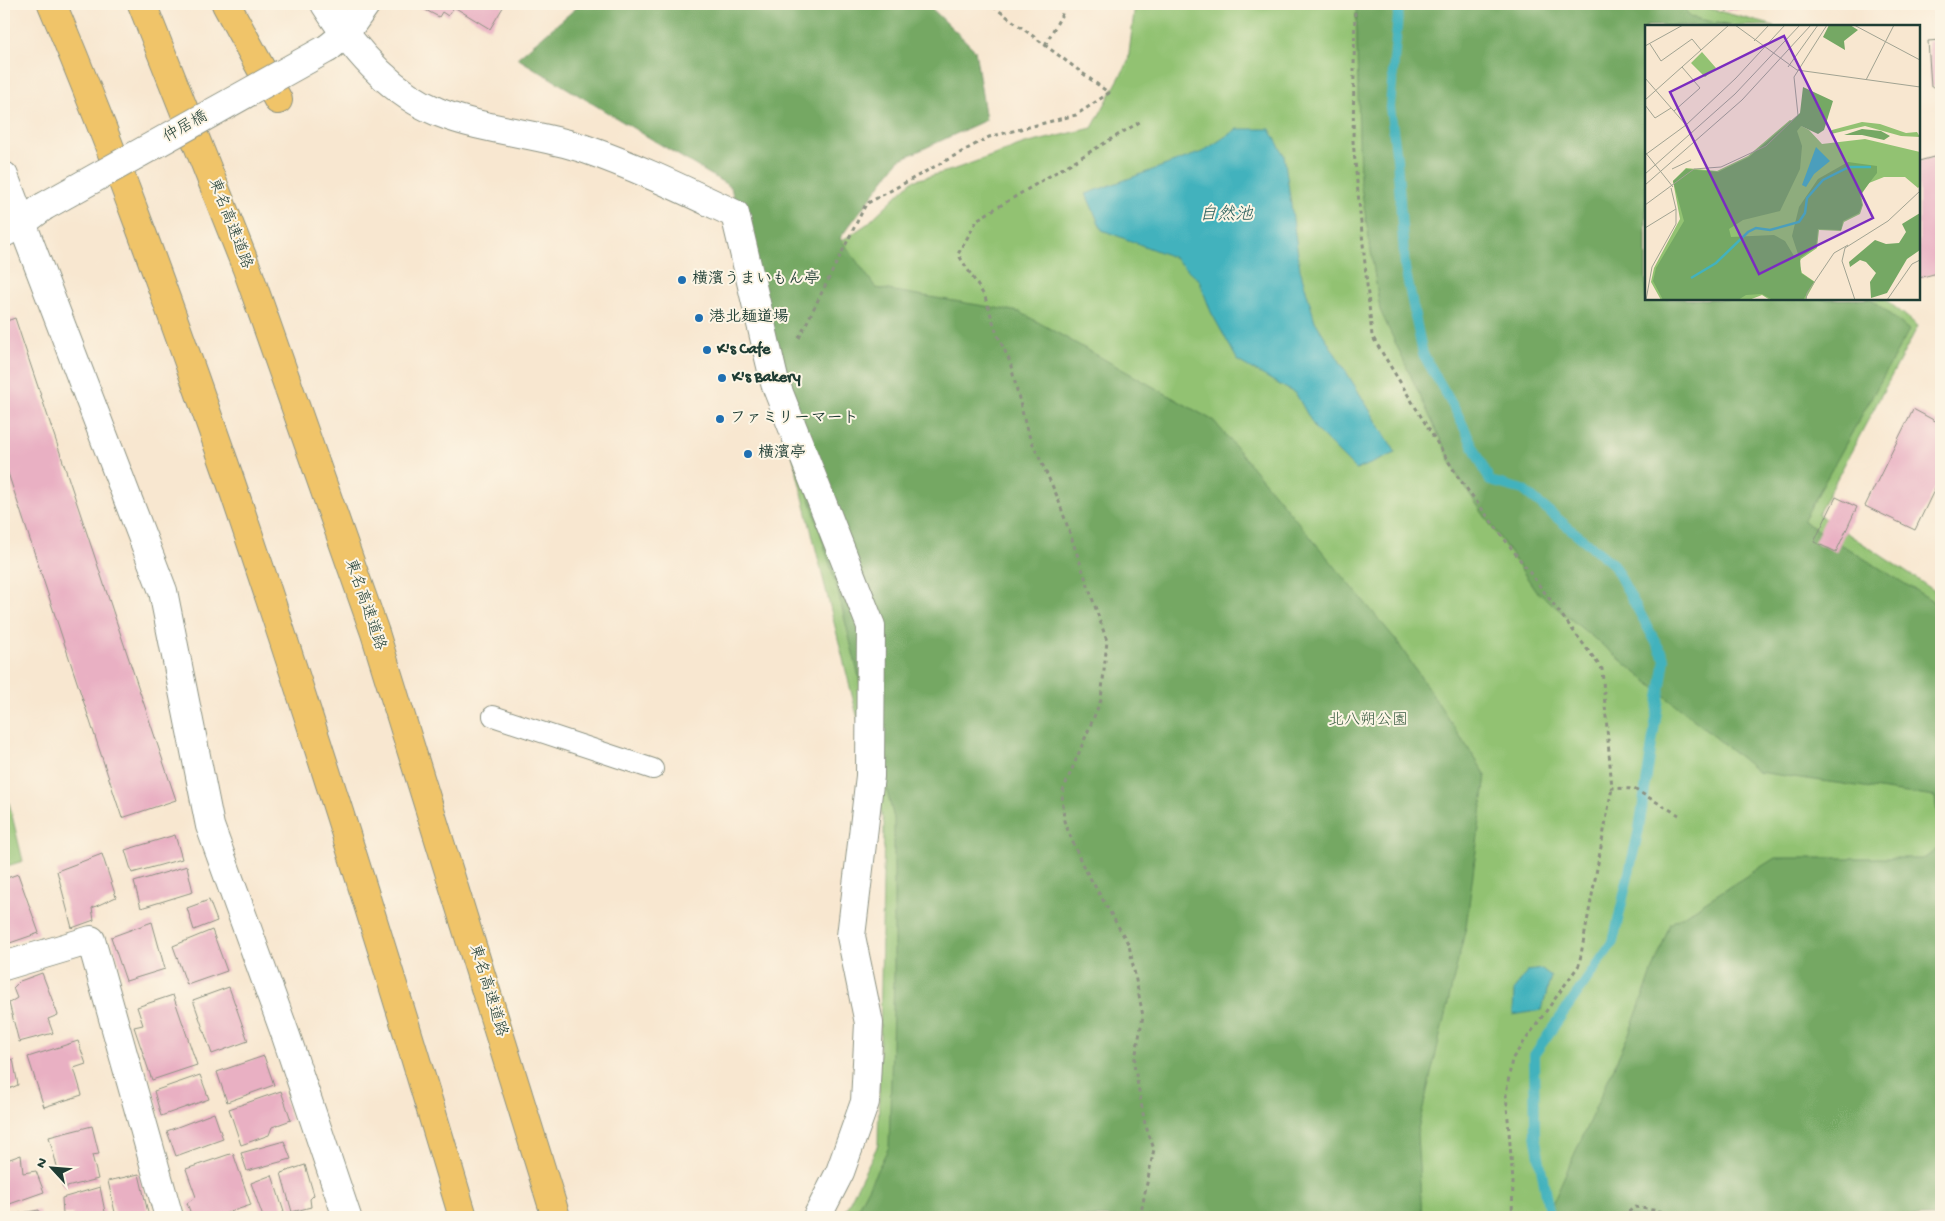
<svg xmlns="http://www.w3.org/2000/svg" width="1945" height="1221" font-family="'Gochi Hand','Klee One',sans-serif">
  <rect width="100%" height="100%" fill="#fcf5e5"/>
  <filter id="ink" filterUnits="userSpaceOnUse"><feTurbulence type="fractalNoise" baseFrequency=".02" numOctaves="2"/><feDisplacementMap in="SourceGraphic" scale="10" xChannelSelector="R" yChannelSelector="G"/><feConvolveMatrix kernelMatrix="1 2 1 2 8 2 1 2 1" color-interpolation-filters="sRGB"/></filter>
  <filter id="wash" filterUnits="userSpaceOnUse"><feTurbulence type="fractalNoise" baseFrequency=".0096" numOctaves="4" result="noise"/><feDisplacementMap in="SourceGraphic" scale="20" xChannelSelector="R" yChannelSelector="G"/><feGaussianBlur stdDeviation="1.12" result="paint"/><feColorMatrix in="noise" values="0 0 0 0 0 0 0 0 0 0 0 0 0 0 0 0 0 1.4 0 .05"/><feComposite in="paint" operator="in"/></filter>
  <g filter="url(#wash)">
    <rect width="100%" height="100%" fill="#f8e7d0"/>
    <path fill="#92c272" stroke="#588053" d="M1135,4H1692L1775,26H1646V299H1885L1918,326L1818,514L1941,595V1217H842L878,1145L884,824L791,449L746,305L867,224L912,181L952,170L1025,144L1092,128L1128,62Z
      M4,782L23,861L4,867Z"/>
    <path fill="#75a864" stroke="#4a724c" d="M581,4H927L975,50L986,120L899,160L840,238L876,288L1020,312L1214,421L1396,640L1486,775L1466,927L1417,1133L1422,1217H853L889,1147L894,975V819L837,588L775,383L731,187L517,58Z
      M1356,4H1682L1690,17L1730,26H1646V299H1871L1909,330L1803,521L1941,606V844L1935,797L1758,772L1536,591L1458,477L1380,310L1360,180Z
      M1941,846V1217H1546L1630,1031L1670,924L1775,858H1925Z"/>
    <path fill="#43b2bd" stroke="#317878" d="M1237,129H1270L1284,155L1300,269L1315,321L1396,453L1356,470L1316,430L1296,394L1238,361L1211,312L1199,280L1173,257L1102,230L1086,194L1202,152Z
      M1542,969L1551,976L1542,1010L1513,1015L1514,990L1527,971Z"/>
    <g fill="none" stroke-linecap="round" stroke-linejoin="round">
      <path stroke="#43b2bd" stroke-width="10" d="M1399,4L1390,107L1397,159L1405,268L1423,354L1457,413L1490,481L1523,490L1613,564L1665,659L1639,829L1613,942L1534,1055L1535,1135L1550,1217"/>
    </g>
    <g id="blocks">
      <path fill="#e9b0c3" d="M414,4H505L490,29L454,7L448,16L442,12L439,17Z
        M1725,4H1772V5L1726,11Z
        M1941,40V86L1931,87L1928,41Z
        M1941,155V272L1919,278V161Z
        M15,318L176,800L122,818L4,461V322Z
        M1913,409L1941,424V476L1915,530L1865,506Z
        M1836,497L1857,507L1836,552L1814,542Z
        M175,835L182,859L132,873L125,850Z
        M102,854L116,897L92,908L94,920L72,928L57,871Z
        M187,866L193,892L141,908L134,882Z
        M18,874L39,933L4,945V879Z
        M209,900L217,921L194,930L187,908Z
        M152,922L165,969L126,981L111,937Z
        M212,930L227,971L187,985L173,946Z
        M42,973L58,1015L48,1019L53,1033L19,1042L9,1003L17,998L13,988L20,981Z
        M229,987L248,1041L212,1054L193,1000Z
        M173,995L197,1065L152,1080L134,1027L143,1025L137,1007Z
        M78,1041L86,1064L74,1068L82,1095L44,1107L28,1057Z
        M264,1056L274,1085L227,1102L217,1072Z
        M13,1059L18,1085L4,1091V1061Z
        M200,1075L209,1099L161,1116L154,1091Z
        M281,1091L291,1120L272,1127L269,1135L241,1145L229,1109Z
        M214,1113L223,1139L176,1156L167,1131Z
        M92,1126L99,1154L92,1155L98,1179L63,1188L49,1137Z
        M284,1141L291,1159L247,1171L241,1153Z
        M233,1153L251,1205L215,1217H192L187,1203L196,1197L186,1169Z
        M21,1155L23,1173L36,1171L44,1192L4,1206V1161Z
        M305,1165L314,1195L310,1199L311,1207L292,1212L281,1173Z
        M139,1174L149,1217H116L108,1181Z
        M272,1175L284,1212L273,1217H263L251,1183Z
        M100,1187L106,1217H73V1214H63L62,1198Z
        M39,1210L40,1217H4V1216Z"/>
    </g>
  </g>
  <g filter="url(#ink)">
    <use href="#blocks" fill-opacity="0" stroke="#8c9282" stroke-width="1"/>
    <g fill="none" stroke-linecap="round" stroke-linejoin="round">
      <defs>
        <path id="service" d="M493,716L653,769"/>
        <path id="minor" d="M325,4C352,47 389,92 438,112C485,131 537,133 585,149C637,167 686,191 735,214L775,383L871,626L870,776L851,936L869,1023L865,1102L840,1172L817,1217
          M4,176L163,591L210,826L286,1036L347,1217
          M4,966L91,940L169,1217"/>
        <path id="tertiary" d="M328,48L344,35L366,4
          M4,233L22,223L43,207"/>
        <path id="motorway" d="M52,4C117,158 173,316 228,474C312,720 389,968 463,1217
          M142,4L247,269L375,633L556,1217
          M226,4L278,100"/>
      </defs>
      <use href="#service" stroke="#8c9282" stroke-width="22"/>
      <use href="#minor" stroke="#8c9282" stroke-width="30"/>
      <use href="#tertiary" stroke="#8c9282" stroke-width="30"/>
      <use href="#motorway" stroke="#8c9282" stroke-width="30"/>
      <path stroke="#8c9282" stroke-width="3" stroke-dasharray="4 4" stroke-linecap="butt" d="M1355,4L1353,141L1372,336L1458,477L1602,669L1612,788L1634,789L1679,815
        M1045,45L1062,14L1064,4
        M799,338L866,204L989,137L1076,115L1109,93L990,4
        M1140,1217L1154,1149L1145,1124L1134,1064L1143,1016L1129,945L1082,864L1064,821L1062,793L1101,700L1107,641L1057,496L1027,431L1010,362L997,334L985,297L958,254L978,219L1143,120
        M1512,1217L1513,1182L1506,1094L1512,1059L1579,965L1612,788
        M1622,1217L1635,1207L1693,1217"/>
      <use href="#service" stroke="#fff" stroke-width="20"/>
      <use href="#minor" stroke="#fff" stroke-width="28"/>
      <use href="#tertiary" stroke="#fff" stroke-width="28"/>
      <use href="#motorway" stroke="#f0c469" stroke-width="28"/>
      <defs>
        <path id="tertiary-bridge" d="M43,207L328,48"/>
      </defs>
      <use href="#tertiary-bridge" stroke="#8c9282" stroke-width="30" stroke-linecap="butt"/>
      <use href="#tertiary-bridge" stroke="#fff" stroke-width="28"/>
    </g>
  </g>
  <g fill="#1f6fb2" stroke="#fcf5e5" stroke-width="2">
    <circle cx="682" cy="280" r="5"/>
    <circle cx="699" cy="318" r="5"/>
    <circle cx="707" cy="350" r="5"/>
    <circle cx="722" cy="378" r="5"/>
    <circle cx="720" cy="419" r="5"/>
    <circle cx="748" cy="454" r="5"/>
  </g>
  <g text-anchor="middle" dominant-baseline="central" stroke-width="4" stroke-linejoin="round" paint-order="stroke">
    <g font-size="16" fill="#1f3d34" stroke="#fcf5e5">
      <text transform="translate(186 128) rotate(-29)">仲居橋</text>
      <text transform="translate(229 224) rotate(69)">東名高速道路</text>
      <text transform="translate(364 605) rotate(71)">東名高速道路</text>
      <text transform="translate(487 991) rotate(73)">東名高速道路</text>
    </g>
    <g font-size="16" font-weight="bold" fill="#1f3d34" stroke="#fcf5e5" text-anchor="start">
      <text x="692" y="280">横濱うまいもん亭</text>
      <text x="709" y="318">港北麺道場</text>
      <text x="717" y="350">K's Cafe</text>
      <text x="732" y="378">K's Bakery</text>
      <text x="730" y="419">ファミリーマート</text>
      <text x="758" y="454">横濱亭</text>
    </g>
    <g font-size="16" fill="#3c5e44" stroke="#fcf5e5">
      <text x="1368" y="721">北八朔公園</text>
    </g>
    <g font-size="18" font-style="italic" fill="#2a605d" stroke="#fcf5e5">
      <text x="1226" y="215">自然池</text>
    </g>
  </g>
  <g transform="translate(1645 25)">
    <rect width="275" height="275" fill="#f8e7d0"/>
    <path d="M57,27L71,43L60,52L46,38ZM145,95L164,105L177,119L220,114L275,127V161L273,163L260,152H239L224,158L216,170L218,180L215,189L199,197L196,206L174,205L172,223L156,234L154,238L157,248L170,257L160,275H125L117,270L104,275H16L6,257L9,243L35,194L28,156L41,143L72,146L103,131ZM217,97L235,99L261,108L272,107L275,112L256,111L220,101L186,109L187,105Z" fill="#92c272"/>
    <path d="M184,0H205L213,5L199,16L200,25L178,12ZM158,62L188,76L179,105L173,109L156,101L152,106L157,121L155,144L135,186L98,195L84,204L86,212L129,210L140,216L149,231L153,229L147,211L154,182L173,154L203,137L232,141V148L215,170L217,180L214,188L198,196L196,205L173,204L171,222L155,233L156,248L169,257L158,275H128L117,269L101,270L93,275H18L8,256L11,243L39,196L28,156L41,144L73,147L104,132L155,88ZM217,104L236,106L245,111L239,115L217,110H199ZM275,188V225L262,234L242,268L226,273L225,257L231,248L221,237L215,235L205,242L204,237L230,215L241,219L254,218L261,207L257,199Z" fill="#75a864"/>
    <path d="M171,122L185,136L169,149L161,162L157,160Z" fill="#43b2bd"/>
    <path fill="none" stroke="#43b2bd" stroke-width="2.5" d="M46,253L71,238L103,207L111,203L125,205L154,197L160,188L162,173L178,155L204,142H226"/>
    <path fill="none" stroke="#a1a392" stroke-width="1" d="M90,0L152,45L275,62M209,0L275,35M109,16L124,0M5,19L16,36L47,14L56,25M0,21L38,0M143,42L173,0M0,53L41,100M221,55L249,0M0,75L84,0M0,80L10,93L26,83M29,86L55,63L37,42M0,127L28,162M0,130L41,100L91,53L140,0M27,144L46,135M0,149L90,69L155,0M0,160L97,75L166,0M0,180L49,144L76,142L121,121L153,90L149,52L182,0M0,203L31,184L26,163M1,275L7,242L31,199V184M161,275L162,268L189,228L203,220M210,275L197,236L200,223L243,196L275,166M242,275L267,239L275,235"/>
    <path fill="#7b2cbf" fill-opacity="0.15" stroke="#7b2cbf" stroke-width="2.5" d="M139,11L228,193L114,249L25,67Z"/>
    <rect width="275" height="275" fill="none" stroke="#1f3d34" stroke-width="2.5"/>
  </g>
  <rect width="1945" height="1221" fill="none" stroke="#fcf5e5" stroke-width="20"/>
  <g transform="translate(52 1168) rotate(296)" stroke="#fcf5e5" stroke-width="4" paint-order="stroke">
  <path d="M0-4L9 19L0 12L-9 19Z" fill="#1f3d34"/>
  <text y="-8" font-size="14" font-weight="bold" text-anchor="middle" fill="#1f3d34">N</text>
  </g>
</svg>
